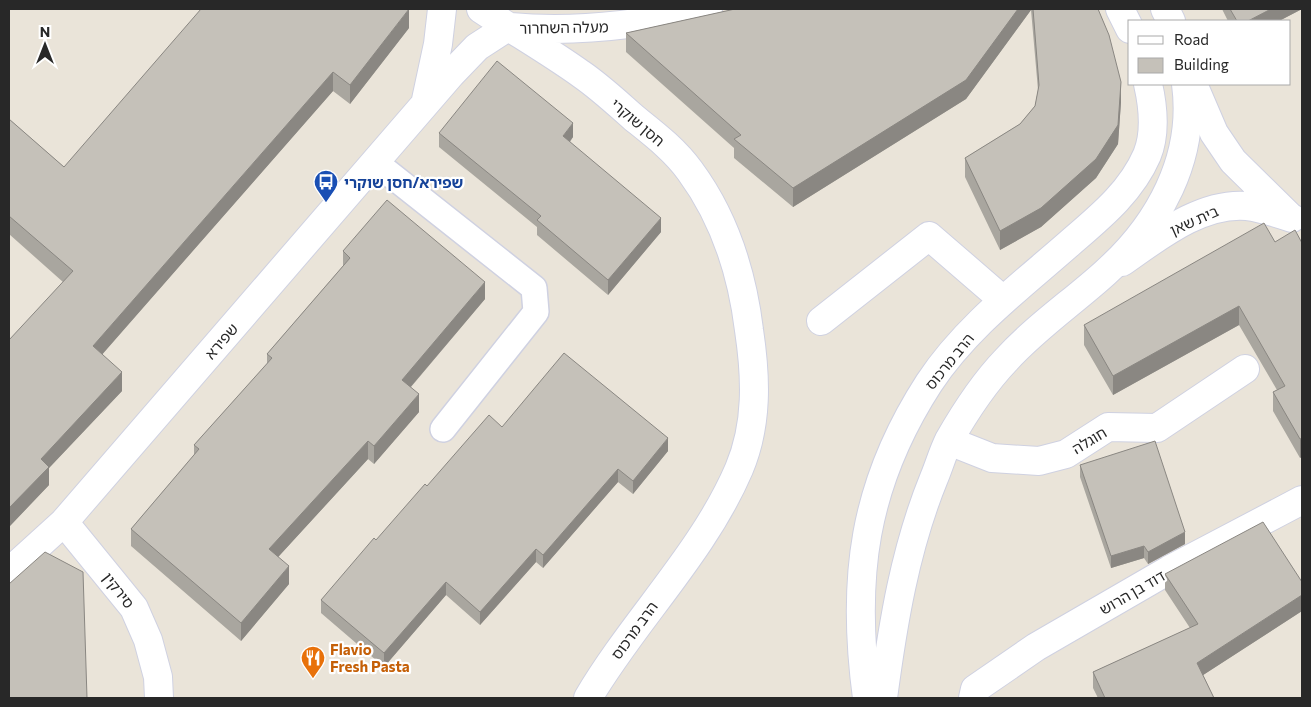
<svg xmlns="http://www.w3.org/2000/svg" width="1311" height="707" font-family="Commissioner,'Noto Sans Hebrew',sans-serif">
  <rect width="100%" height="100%" fill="#eae4d9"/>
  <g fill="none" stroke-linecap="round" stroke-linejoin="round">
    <defs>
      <path id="pedestrian" d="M376,163L534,288L536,312L443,429"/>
      <path id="minor" d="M1193,84L1214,133L1233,161L1289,216
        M426,100L438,44L442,9
        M1122,262C1158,237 1201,202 1247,206C1263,208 1277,213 1292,218
        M821,321L929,236L1003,300
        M949,441L992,458L1039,461L1066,454L1108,427L1157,428L1245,369
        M64,522L134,608L148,640L158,677L159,698
        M9,572L64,522L451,74L477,47L508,27
        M973,698L975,689L1036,647L1169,570L1302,500"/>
      <path id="tertiary" d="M481,9C514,31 549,51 581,74C600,87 617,103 634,118C654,134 675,150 690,171C724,217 742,273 749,330C756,377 758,424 739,469C703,553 634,620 588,698
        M1120,9L1130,29
        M1165,9L1171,21
        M510,27C577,33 643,25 708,9
        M867,698C851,579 863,485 929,383C966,327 1021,286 1071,242C1100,217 1131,192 1147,155C1156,133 1153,106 1148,84
        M883,698C893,623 905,549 934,478C939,466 943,452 949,440C965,412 984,383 1006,360C1036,327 1073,302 1105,273C1159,225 1196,158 1186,84"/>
    </defs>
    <use href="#pedestrian" stroke="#cfd1e1" stroke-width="28"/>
    <use href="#minor" stroke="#cfd1e1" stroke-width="30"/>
    <use href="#tertiary" stroke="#cfd1e1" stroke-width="30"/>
    <use href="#pedestrian" stroke="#fff" stroke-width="25"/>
    <use href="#minor" stroke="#fff" stroke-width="28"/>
    <use href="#tertiary" stroke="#fff" stroke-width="28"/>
  </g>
  <path fill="#a9a69f" d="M735,9H1098L1121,102L1118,144L1096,178L1041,227L1000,250L965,177V158L1020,124L1035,106L1038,90L1031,10L966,99L793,207L734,158V148L626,52V33Z
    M1222,9H1302L1279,21H1228Z
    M409,28L350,104L333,91L102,354L122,391L49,468V485L9,527L63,282L9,234V119L64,167Z
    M439,133L573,137L570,142L661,232L608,295L537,235V227L439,147Z
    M1275,242L1302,243L1300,458L1273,411V392L1277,390L1239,325L1113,395L1084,345V325Z
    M343,251L485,299L411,387L419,412L374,464L368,459L278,557L289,584L241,641L131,546V529L194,455V445L267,364V354L343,266Z
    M502,427L668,451L633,494L618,482L543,568L536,562L480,625L446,595L384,667L321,613V600L427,486Z
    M1080,465L1185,544L1148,564L1144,558L1111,568L1080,477Z
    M1165,574L1302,582V611L1203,675L1214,698H1098L1093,688V672L1190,628L1165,590Z"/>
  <path fill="#8a8782" d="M409,9V28L350,104V85Z
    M1018,9H1031V10L966,99L793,207V188Z
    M1271,9H1302L1279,21H1248Z
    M333,72V91L93,365V346Z
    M1121,82V102L1118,144L1096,178L1041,227L1000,250V231Z
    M573,123V137L563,150V136Z
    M661,218V232L608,295V280Z
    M485,282V299L402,397V380Z
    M1239,306V325L1113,395V376Z
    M122,372V391L49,468V485L9,527V508L41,459Z
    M419,394V412L374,464V446Z
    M668,438V451L633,494V481Z
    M1302,438V457L1300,458V439Z
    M368,441V459L269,567V549Z
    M618,469V482L543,568V555Z
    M1185,532V544L1148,564V552Z
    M1144,546V558L1111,568V556Z
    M536,549V562L480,625V612Z
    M289,566V584L241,641V623Z
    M446,582V595L384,667V653Z
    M1302,595V611L1197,679V663Z"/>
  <path fill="#c5c1b9" stroke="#8a8782" d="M201,9H409L350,85L333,72L93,346L122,372L41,459L49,467L9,508V340L73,271L9,216V119L64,167Z
    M735,9H1018L966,80L793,188L734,139L741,135L626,33Z
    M1033,9H1098L1109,35L1121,82L1118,125L1096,159L1041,208L1000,231L965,158L1020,124L1035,106L1039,85Z
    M1230,9H1271L1248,21H1237Z
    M497,61L573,123L563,136L661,218L608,280L537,220L541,216L439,133Z
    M387,200L485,282L402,380L419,394L374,446L368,441L269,549L289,566L241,623L131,529L199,449L194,445L272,358L267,354L350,258L343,251Z
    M1264,223L1275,242L1295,230L1302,243V438L1300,439L1273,392L1285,386L1239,306L1113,376L1084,325Z
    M564,353L668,438L633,481L618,469L543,555L536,549L480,612L446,582L384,653L321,600L374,538L376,540L425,484L427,486L489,415L502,427Z
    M1155,441L1185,532L1148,552L1144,546L1111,556L1080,465Z
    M1263,522L1302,582V595L1197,663L1214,698H1105L1093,672L1198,624L1165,574Z
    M45,552L83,572L87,698H9V584Z"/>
  <defs>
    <symbol id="bus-pin" viewBox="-11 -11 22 30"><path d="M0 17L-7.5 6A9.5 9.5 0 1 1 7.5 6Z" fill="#1a4fb4" stroke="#fff"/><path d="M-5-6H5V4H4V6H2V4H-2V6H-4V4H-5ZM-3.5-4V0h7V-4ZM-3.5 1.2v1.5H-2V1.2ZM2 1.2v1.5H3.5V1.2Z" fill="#fff"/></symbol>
    <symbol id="restaurant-pin" viewBox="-11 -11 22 30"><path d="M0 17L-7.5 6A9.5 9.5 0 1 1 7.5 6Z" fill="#e8710a" stroke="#fff"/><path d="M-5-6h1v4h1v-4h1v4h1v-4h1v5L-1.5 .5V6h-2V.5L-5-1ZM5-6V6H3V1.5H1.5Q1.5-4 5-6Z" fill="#fff"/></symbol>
  </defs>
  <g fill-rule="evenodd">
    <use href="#bus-pin" x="312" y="168" width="28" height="38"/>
    <use href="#restaurant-pin" x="299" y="644" width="28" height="38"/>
  </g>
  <g text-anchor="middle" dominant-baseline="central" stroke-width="4.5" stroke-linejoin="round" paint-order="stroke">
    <g font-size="15" fill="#282828" stroke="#fff">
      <text transform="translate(564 27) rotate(-1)">מעלה השחרור</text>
      <text transform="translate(638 122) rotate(40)">חסן שוקרי</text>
      <text transform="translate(1194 220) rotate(-24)">בית שאן</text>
      <text transform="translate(221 341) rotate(-49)">שפירא</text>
      <text transform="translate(949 361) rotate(-51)">הרב מרכוס</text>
      <text transform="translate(1089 440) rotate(-31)">חוגלה</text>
      <text transform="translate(119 590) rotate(52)">סירקין</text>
      <text transform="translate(1132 592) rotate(-30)">דוד בן הרוש</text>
      <text transform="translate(634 630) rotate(-54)">הרב מרכוס</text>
    </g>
    <g font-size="15" font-weight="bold" fill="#164399" stroke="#fff" text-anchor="start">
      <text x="344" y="182">שפירא/חסן שוקרי</text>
    </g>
    <g font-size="15" font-weight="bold" fill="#c56008" stroke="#fff" text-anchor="start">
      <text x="330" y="649">Flavio<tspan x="330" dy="17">Fresh Pasta</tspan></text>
    </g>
  </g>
  <rect width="1311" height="707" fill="none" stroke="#282828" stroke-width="20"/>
  <rect x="1128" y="20" width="162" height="65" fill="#ffffff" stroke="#a9a9a9"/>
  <rect x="1138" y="36" width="25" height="8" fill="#ffffff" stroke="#a9a9a9"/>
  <text x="1174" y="45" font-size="15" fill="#282828">Road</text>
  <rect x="1138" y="58" width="25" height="15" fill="#c5c1b9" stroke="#a9a9a9"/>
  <text x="1174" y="70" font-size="15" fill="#282828">Building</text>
  <g transform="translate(45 45)" stroke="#ffffff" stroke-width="4" paint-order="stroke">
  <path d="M0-4L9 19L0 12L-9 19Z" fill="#282828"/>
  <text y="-8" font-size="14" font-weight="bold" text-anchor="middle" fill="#282828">N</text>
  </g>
</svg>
